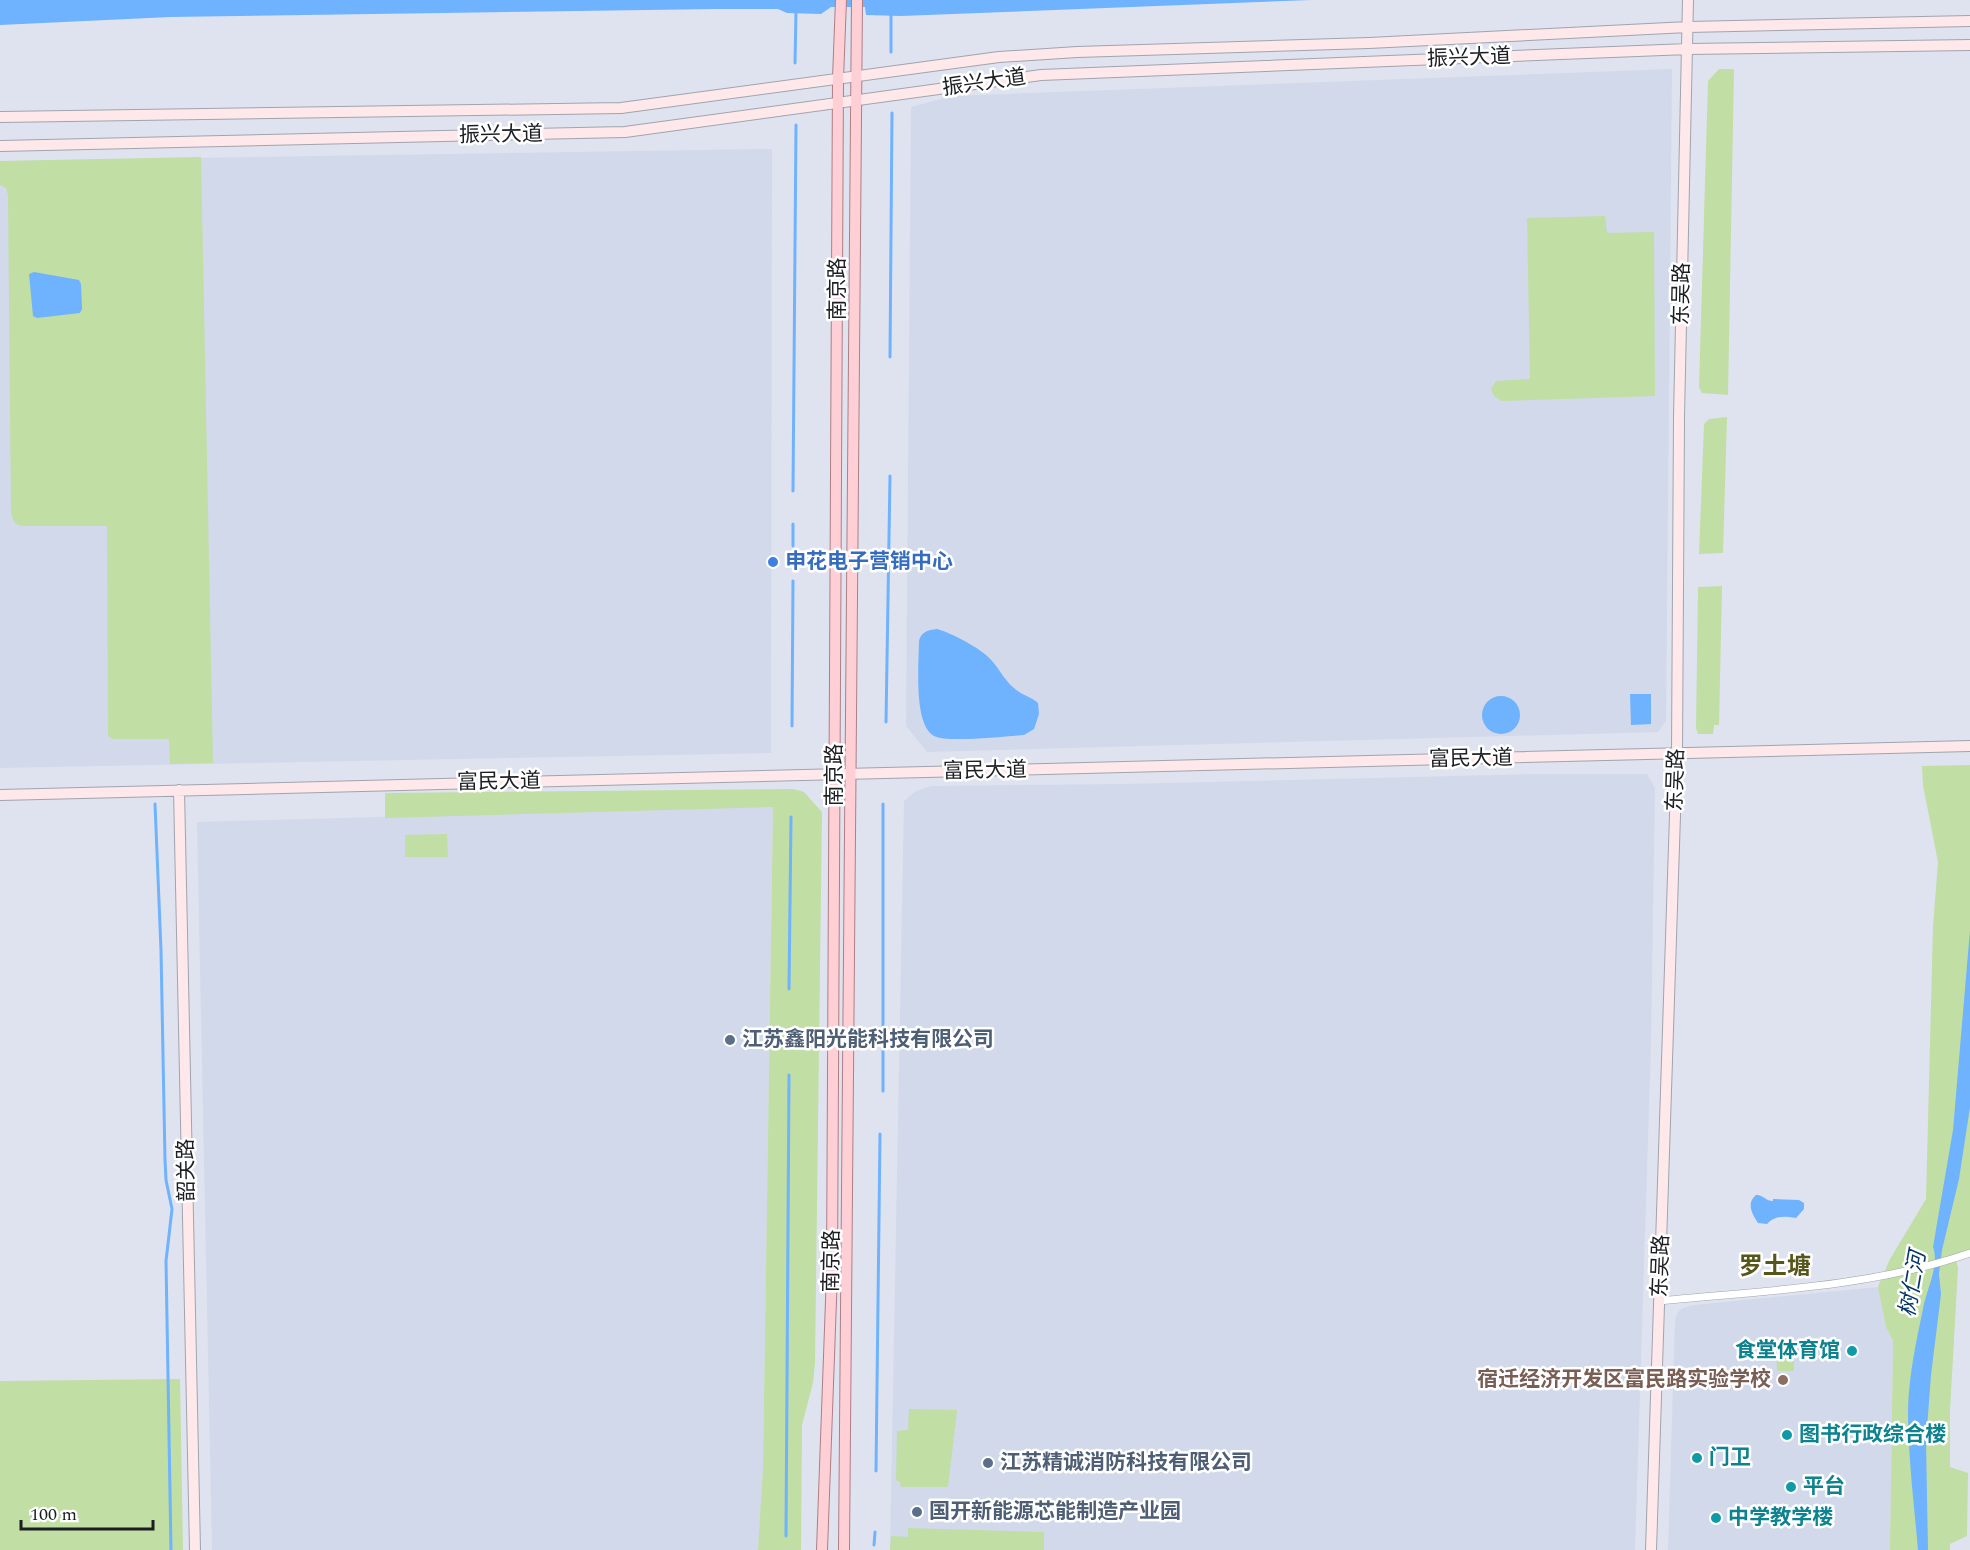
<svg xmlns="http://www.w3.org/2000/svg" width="1970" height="1550" font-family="Spectral,'Noto Sans SC',serif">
  <rect width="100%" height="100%" fill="#dfe3ef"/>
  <path fill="#d1d9eb" d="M1672,69L1666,721L1658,732L927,752L906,726L911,107L951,96Z
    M772,149L771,753L0,768V161Z
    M1536,774H1647L1655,788L1651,1045L1635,1550H890L904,801L916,791L931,786L1124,784Z
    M773,806L763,1466L758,1550H212L197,822Z
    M1878,1287L1886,1327L1893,1341L1890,1550H1668L1675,1320L1678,1312L1683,1308L1694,1305Z"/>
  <path fill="#c1dea4" d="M1719,69H1734L1728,395L1702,393L1699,387L1708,81Z
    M201,157L213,763L170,764L169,739H113L108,736L107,526H24C14,525 13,521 11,512L8,195L6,188L0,185V161Z
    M1605,216L1607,233L1654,232L1655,396L1502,401L1494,396L1491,389L1496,381L1530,379L1527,218Z
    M1727,417L1723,553L1699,554L1704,424L1709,419Z
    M1722,586L1719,725H1714L1713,734H1698L1696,728L1698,587Z
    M1970,765V1251L1955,1255L1958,1268L1950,1411V1467L1968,1473L1967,1536L1950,1544V1550H1890L1893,1341L1886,1327L1878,1287L1890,1259L1926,1199L1933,926L1938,862L1923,785L1922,766Z
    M793,789L804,792L822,812L815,1363L813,1383L802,1425L801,1550H758L763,1466L773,807L385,818V793Z
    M447,834L448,857H405V835Z
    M1776,1340H1794V1371H1777Z
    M180,1379L183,1550H0V1381Z
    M909,1409L957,1410L948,1487H901L900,1482L896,1480L897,1431L908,1430Z
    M908,1528L1044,1532V1550H890L891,1536L908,1537Z"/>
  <path fill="#6fb2fd" d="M0,0H1311L901,16L866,15L865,7H831L821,14L787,13L778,9H715L170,17L0,25Z
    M34,272L79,280L81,284L82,309L80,313L37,318L33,316L29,274Z
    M937,629C952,633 984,650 993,662C1000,670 1005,681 1014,688C1021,695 1030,696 1038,703L1039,714L1034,729L1024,735C1006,736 948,743 934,736C913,724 919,663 919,641C921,632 928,630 937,629Z
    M1630,694H1651V724L1631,725Z
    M1482 715a19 19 0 1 1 38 0a19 19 0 1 1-38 0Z
    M1970,930V1107L1959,1179L1942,1250L1939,1274L1941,1294L1931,1375L1926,1441L1928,1550H1918C1914,1503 1908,1456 1908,1409C1909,1375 1916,1342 1923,1309C1926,1290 1940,1266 1933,1247L1953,1130Z
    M1756,1195C1762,1194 1766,1201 1773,1201V1199L1799,1200L1804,1203V1209L1796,1218C1786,1216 1774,1215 1767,1224L1758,1223C1752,1214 1746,1203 1756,1195Z"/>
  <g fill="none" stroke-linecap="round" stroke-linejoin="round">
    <path stroke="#6fb2fd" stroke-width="3" d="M891,14V52
      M795,63L796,11
      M890,357L892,113
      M793,491L796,125
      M793,524V546
      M886,722L890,476
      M792,726L793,581
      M155,804L161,950L165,1160L166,1180L172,1209L166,1261L171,1550
      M789,989L791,817
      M883,1091V804
      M876,1471L880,1134
      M786,1536L789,1075
      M874,1545L875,1532"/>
    <defs>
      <path id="street" d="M1659,1301C1762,1291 1872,1287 1970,1253"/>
      <path id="secondary" d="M0,117L621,108L999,57L1077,52L1369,43L1688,27L1970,21
        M0,146L625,132L1041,75L1688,49L1970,45
        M179,790L195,1550
        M0,795L1970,746
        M1651,1550L1677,754L1679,417L1688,0"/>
      <path id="primary" d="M822,1550L832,1273L838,79L841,0
        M844,1550L857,0"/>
    </defs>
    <use href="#street" stroke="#9fa4ae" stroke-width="8"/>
    <use href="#secondary" stroke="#9fa4ae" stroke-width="12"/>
    <use href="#primary" stroke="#ae7e85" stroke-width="12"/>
    <use href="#street" stroke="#fff" stroke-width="7"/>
    <use href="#secondary" stroke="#fee8ea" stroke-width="10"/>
    <use href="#primary" stroke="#fed0d6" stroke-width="10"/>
  </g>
  <circle fill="#3f7fe0" stroke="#fff" stroke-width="2" cx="773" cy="562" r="6"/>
  <g fill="#5c6f8a" stroke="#fff" stroke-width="2">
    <circle cx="730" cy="1040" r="6"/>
    <circle cx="988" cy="1463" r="6"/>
    <circle cx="917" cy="1512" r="6"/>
  </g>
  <g fill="#0f9aa8" stroke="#fff" stroke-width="2">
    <circle cx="1852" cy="1351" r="6"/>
    <circle cx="1787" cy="1435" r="6"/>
    <circle cx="1697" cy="1458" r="6"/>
    <circle cx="1791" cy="1487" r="6"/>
    <circle cx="1716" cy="1518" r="6"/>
  </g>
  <circle fill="#8d6e63" stroke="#fff" stroke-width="2" cx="1783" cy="1380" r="6"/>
  <g text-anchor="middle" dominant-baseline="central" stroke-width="5" stroke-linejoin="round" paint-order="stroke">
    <g font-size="21" fill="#1c1e22" stroke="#fff">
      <text transform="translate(1469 58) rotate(-2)">振兴大道</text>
      <text transform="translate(984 83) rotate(-8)">振兴大道</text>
      <text transform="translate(501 135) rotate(-1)">振兴大道</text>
      <text transform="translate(838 289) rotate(-90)">南京路</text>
      <text transform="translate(1682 294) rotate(-89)">东吴路</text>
      <text transform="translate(1471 759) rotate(-1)">富民大道</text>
      <text transform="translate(985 771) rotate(-1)">富民大道</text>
      <text transform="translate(835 775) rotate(-90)">南京路</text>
      <text transform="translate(1676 780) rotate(-88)">东吴路</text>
      <text transform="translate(499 782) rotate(-1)">富民大道</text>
      <text transform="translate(187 1170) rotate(-91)">韶关路</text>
      <text transform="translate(832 1261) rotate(-89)">南京路</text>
      <text transform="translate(1661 1266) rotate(-88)">东吴路</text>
    </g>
    <g font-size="21" font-weight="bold" fill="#366cbe" stroke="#fff" text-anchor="start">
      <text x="785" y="562">申花电子营销中心</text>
    </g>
    <g font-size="21" font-weight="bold" fill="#4e5e75" stroke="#fff" text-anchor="start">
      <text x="742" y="1040">江苏鑫阳光能科技有限公司</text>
      <text x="1000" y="1463">江苏精诚消防科技有限公司</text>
      <text x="929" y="1512">国开新能源芯能制造产业园</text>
    </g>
    <g font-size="21" font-weight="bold" fill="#0d838f" stroke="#fff" text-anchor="start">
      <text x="1840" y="1351" text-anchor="end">食堂体育馆</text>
      <text x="1799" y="1435">图书行政综合楼</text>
      <text x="1709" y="1458">门卫</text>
      <text x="1803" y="1487">平台</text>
      <text x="1728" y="1518">中学教学楼</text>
    </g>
    <g font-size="21" font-weight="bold" fill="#785e54" stroke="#fff" text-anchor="end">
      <text x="1771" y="1380">宿迁经济开发区富民路实验学校</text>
    </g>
    <g font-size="22" font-style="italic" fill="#083867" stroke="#fff">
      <text transform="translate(1913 1284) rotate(-80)">树仁河</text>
    </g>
    <g font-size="24" font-weight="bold" fill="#56561a" stroke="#fff">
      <text x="1775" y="1267">罗土塘</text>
    </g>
  </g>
  <path d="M21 1520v9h132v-9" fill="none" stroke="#1c1e22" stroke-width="3"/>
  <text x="30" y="1520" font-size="18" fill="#1c1e22" stroke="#ffffff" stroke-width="4.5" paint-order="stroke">100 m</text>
</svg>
